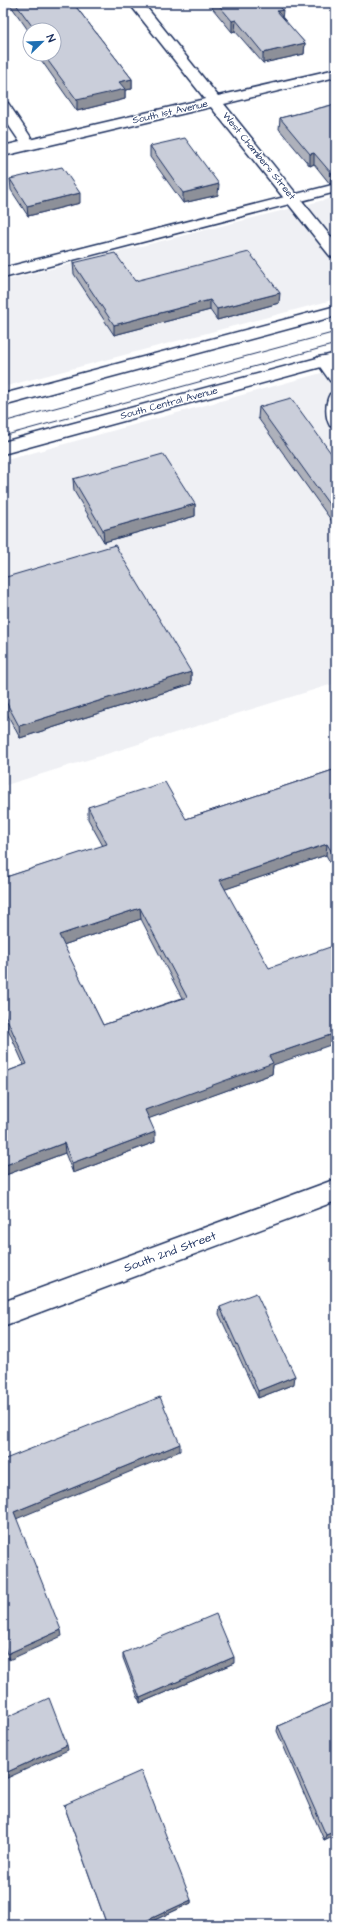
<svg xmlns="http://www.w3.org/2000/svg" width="339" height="1928" font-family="'Architects Daughter',sans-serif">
  <rect width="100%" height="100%" fill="#fff"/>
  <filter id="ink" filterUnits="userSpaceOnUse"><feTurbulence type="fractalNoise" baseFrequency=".025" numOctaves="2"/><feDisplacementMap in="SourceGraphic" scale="8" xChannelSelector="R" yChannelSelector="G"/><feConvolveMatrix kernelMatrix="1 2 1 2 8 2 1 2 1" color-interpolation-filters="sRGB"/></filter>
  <g filter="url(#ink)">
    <path fill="#eff0f4" d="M336,197V299L3,387V281Z
      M336,369V683L3,786V461Z"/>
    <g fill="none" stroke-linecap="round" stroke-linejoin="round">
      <defs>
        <path id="service" d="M3,102L8,103L36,145L34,148H24L22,145L3,117Z
          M336,184V192L3,278V268Z
          M324,356C337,359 336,371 336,382L330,381L316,361L318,357Z
          M336,393V427L330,426C325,417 325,403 330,394Z"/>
        <path id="minor" d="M129,3H143L218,96L336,69V77L224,104L336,243V258L330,256L211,107L3,156V146L205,99Z
          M336,1179V1201L3,1326V1302Z"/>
        <path id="secondary" d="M336,306V316L3,406V394Z
          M336,353V363L3,454V442Z"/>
      </defs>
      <use href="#service" stroke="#1b2f5e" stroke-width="3"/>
      <use href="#minor" stroke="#1b2f5e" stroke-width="3"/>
      <use href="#secondary" stroke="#1b2f5e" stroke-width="3"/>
      <use href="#service" fill="#fff" fill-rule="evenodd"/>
      <use href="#minor" fill="#fff" fill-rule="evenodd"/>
      <use href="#secondary" fill="#fff" fill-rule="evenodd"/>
      <path stroke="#1b2f5e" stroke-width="1" d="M3,422L336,332
        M3,436L336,344"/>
    </g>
    <path fill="#aeb1bb" stroke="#1b2f5e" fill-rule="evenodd" d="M9,3H73L132,79V89L125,90V99L77,111L39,57L38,54H54V30H30V33Z
      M208,3H276L282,18L305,43L304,54L263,63L235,31L232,32Z
      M336,104V183L330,184L314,164L310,166L279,129L280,118Z
      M150,146L218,195L183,203L150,157Z
      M10,179L80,203L28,216L11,190Z
      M73,263L135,281L279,303L217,320L210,310L114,335L74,274Z
      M259,407L336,460V527L258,418Z
      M73,479L195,504V516L104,542L74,491Z
      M3,578L191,672V684L20,738L5,710L3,711Z
      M336,769V873L326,855L225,889L273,1065L272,1074L149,1118L155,1142L73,1173L65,1153L3,1176V1073L24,1065L3,1018V878L103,846L88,819V807L186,819ZM141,919L182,998L103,1025L63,945Z
      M220,1307L294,1384L258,1398L219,1314Z
      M123,1653L234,1663L140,1703L123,1658Z
      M336,1700V1834L324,1840L277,1731L278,1726Z
      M64,1805L191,1900V1903L144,1925H107Z"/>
    <path fill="#8d9099" stroke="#1b2f5e" d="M283,10L282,20L277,11Z
      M236,20L235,31L232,32V21Z
      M305,43L304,54L263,63V53Z
      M132,79V89L125,90V99L77,111V100L119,82Z
      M314,153V164L310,166V154Z
      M336,172V183L330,184L331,173Z
      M219,184L218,195L183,203V193Z
      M80,193V203L28,216L27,206Z
      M280,293L279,303L217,320V309Z
      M210,300V310L114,335V325Z
      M195,504V516L104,542L103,530Z
      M191,672V684L20,738L19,726Z
      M3,698H4L5,710L3,711Z
      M327,844L326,855L220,891V880Z
      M140,908L141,919L60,946L59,935Z
      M336,1033V1043L273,1065L272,1074L145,1120V1110L269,1056Z
      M155,1132V1142L73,1173L72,1163Z
      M64,1143L65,1153L3,1176V1166Z
      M295,1376L294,1384L258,1398V1391Z
      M180,1444V1451L16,1519L14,1512Z
      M61,1630L62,1636L9,1660L7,1654Z
      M234,1657V1663L140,1703V1698Z
      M67,1745L68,1750L3,1780V1774Z
      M336,1831V1834L324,1840L326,1835Z
      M191,1900V1903L144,1925H137Z"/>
    <path fill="#caceda" stroke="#1b2f5e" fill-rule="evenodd" d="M15,3H73L132,79L119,82L125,89L77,100L43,54H54V30H35Z
      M217,3H276L283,10L277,11L305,43L263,53L236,20L232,21Z
      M336,104V172L331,173L314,153L310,154L280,118Z
      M185,138L219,184L183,193L150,146Z
      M62,167L80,193L27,206L10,179Z
      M249,252L280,293L217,309L210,300L114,325L73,263L115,253L135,281Z
      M291,398L336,460V514L259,407Z
      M163,454L195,504L103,530L73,479Z
      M115,545L191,672L19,726L4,698H3V578Z
      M336,769V859L327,844L220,880L269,968L336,945V1033L269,1056L273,1063L145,1110L155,1132L72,1163L64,1143L3,1166V1073L27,1064L3,1010V878L107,844L88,807L165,782L186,819ZM140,908L187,997L103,1025L59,935Z
      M256,1293L295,1376L258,1391L220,1307Z
      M160,1397L180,1444L14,1512L61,1630L7,1654L3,1642V1460Z
      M216,1614L234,1657L140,1698L123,1653Z
      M49,1698L67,1745L3,1774V1719Z
      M336,1700V1831L326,1835L278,1726Z
      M141,1771L191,1900L137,1925H107L64,1805Z"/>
  </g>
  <g text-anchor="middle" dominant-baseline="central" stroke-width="3" stroke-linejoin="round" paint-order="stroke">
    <g font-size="10" fill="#1b2f5e" stroke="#fff">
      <text transform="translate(170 112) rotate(-13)">South 1st Avenue</text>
      <text transform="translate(259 156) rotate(51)">West Chambers Street</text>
      <text transform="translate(169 403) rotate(-15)">South Central Avenue</text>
    </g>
    <g font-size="12" fill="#1b2f5e" stroke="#fff">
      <text transform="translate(170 1252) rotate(-20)">South 2nd Street</text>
    </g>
  </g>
  <rect width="339" height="1928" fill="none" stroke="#fff" stroke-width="16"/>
  <rect x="8" y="8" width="323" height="1912" fill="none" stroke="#1b2f5e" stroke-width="1.5" filter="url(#ink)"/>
  <g transform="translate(42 42) rotate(67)"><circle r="19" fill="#ffffff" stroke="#a4acbf"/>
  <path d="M0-3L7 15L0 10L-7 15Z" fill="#1f6fb2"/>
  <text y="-6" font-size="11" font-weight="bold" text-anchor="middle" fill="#1b2f5e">N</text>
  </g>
</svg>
